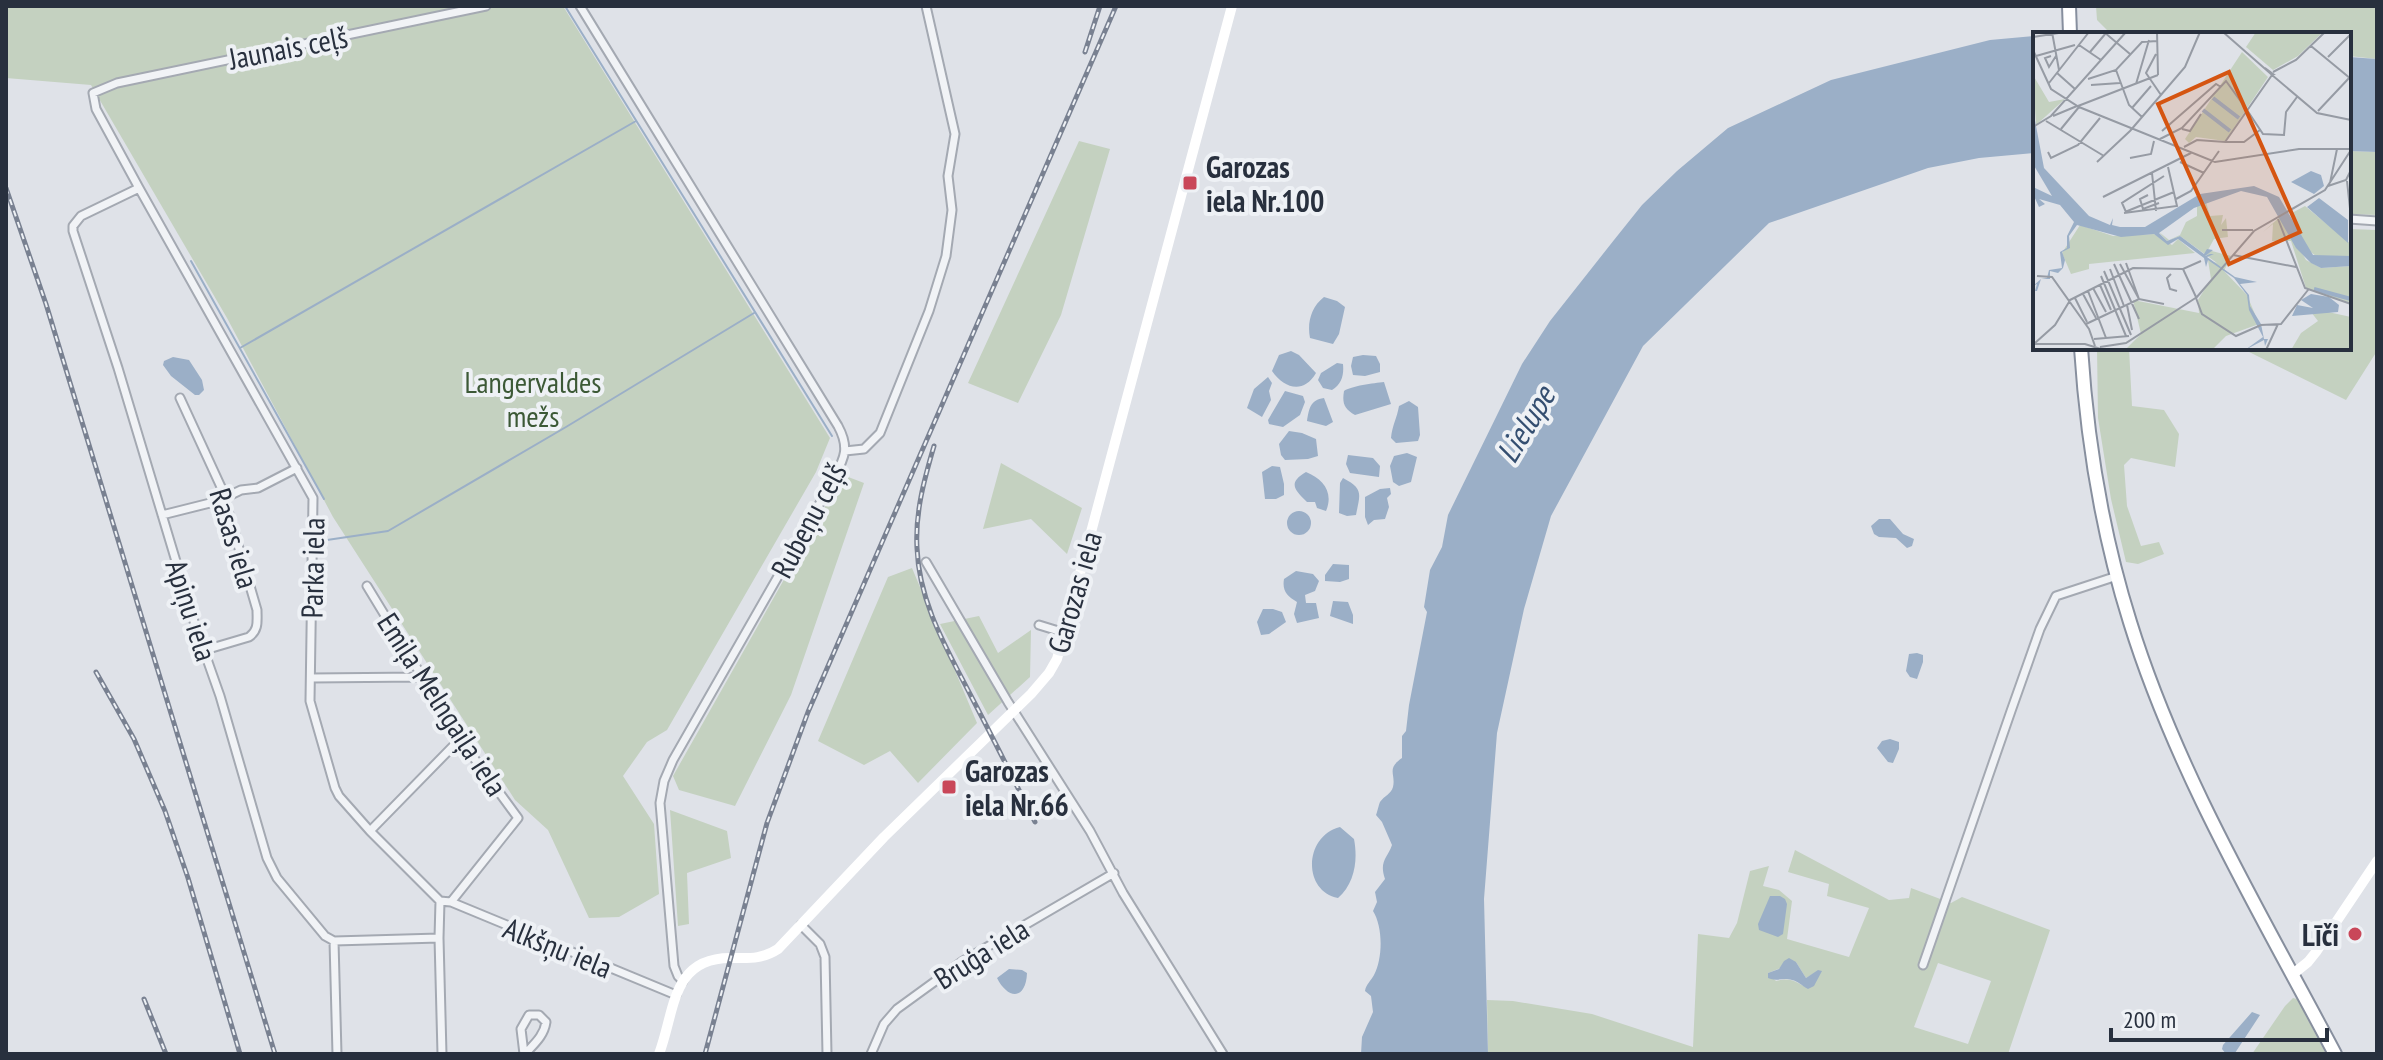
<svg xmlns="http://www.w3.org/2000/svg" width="2383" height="1060" font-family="'PT Sans Narrow',sans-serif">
  <rect width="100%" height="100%" fill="#dfe2e8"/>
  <path fill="#c4d1c0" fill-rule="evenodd" d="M6,6H563L830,438L816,472L667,730L647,742L623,776L654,824L659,894L619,917L589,918L548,830L515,800L333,517L227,318L91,85L6,78Z
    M2096,6H2377V59L2349,56V34H2143L2108,31L2097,20Z
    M1079,141L1110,149L1061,315L1018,403L968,383Z
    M2349,151L2377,152V215L2349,214Z
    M2349,229L2377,230V351L2346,400L2241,348H2349Z
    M2097,348H2129L2132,406L2164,410L2179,434L2175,467L2131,458L2124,465L2127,506L2141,546L2159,542L2164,554L2138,564L2126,562L2111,499L2098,418Z
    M1001,463L1082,508L1067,554L1031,519L983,529Z
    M843,475L864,483L791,695L735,806L679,790L673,776Z
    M912,568L977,723L918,783L890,751L864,765L818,741L888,577Z
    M979,616L998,653L1031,630L1030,677L988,715L940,624Z
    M670,810L727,831L731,858L687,873L689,924L678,926Z
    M1795,850L1889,900L1909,898L1911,888L1951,903L1962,897L2050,930L2008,1054H1488L1487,1000L1513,1001L1592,1014L1693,1047L1698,934L1729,938L1737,923L1750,871L1769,866L1763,886L1779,890L1792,901L1787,939L1849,957L1869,908L1827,896L1829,884L1788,872ZM1796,962L1806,978L1818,971L1808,988C1794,982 1793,977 1776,981L1768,973ZM1938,963L1991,981L1968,1044L1914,1027Z
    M2293,998L2297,999L2326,1054H2252L2285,1006Z"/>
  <path fill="#9bafc7" d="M2035,36V153L1979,158L1928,168L1769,223L1643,346L1551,516L1524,609L1497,733L1484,899L1488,1054H1361L1362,1037L1373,1012L1371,996L1365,991C1366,984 1371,981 1374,975C1383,958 1383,927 1373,911L1377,902L1375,892L1385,879C1379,861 1387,859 1392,845L1382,822L1376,815C1377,813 1379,804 1380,802C1384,796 1391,794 1393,787C1396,774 1386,769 1402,758V736L1406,731L1409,705L1427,612L1424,607L1430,570L1442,547L1448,515L1522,364L1550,321L1614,240L1642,205L1677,171L1728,128L1831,80L1990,40Z
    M2349,57L2377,59V152L2349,151Z
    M1324,297L1337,301L1345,307L1339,334L1333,344L1310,338C1307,323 1311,307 1324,297Z
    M1291,351L1299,355L1316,373C1303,395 1284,388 1272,371L1279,355Z
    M1363,355L1376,356L1380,364V372L1365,376L1353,375L1351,366L1353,357Z
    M173,357L189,360L202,380L204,390L199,395H195L171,376L163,365L164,361Z
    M1337,363L1343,364C1344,375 1342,384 1332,390L1323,388L1318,380L1321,373Z
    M1268,377L1272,383L1269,391L1271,400L1262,417L1247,408L1254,389Z
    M1384,382L1391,404L1355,415C1344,409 1342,403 1344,391C1351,386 1374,383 1384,382Z
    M1285,391L1303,396L1305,402L1300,415L1283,427L1269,424L1268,420Z
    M1324,398L1333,422L1326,426L1307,421C1309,409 1310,400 1324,398Z
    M1409,401L1418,407L1420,435L1418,441L1396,443L1391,438C1392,426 1397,418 1399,406Z
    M1289,431L1302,433L1316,439L1318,456L1308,459L1285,460L1281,455L1279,444Z
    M1407,453L1417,457L1411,482L1399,486L1393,482L1390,466L1394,456Z
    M1348,455L1373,458L1380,466L1379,477L1350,473L1346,464Z
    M1272,466L1280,467L1284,484V495L1276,499H1265L1262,472Z
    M1306,472C1323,479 1334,492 1326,511L1317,508L1315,502H1307C1295,490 1287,483 1306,472Z
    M1343,478C1364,489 1360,494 1356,515L1347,516L1339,513L1340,483Z
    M1390,488L1391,494L1387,498L1389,507L1385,519L1374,520L1368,525L1365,517V497L1380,489Z
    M1287 523a12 12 0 1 1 24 0a12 12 0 1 1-24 0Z
    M1879,519H1890L1903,534L1914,539L1912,546L1907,548L1896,538L1879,537L1874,534L1871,526Z
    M1333,564L1349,565V579L1340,582L1325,581V575Z
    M1296,571L1313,574L1319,581L1315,591L1305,595L1306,603H1316L1319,618L1297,623L1294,614L1297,602C1287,596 1282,591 1284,579Z
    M1333,601L1348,602L1353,615V624L1330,616Z
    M1263,609H1273L1282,612L1286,622L1269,634L1261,635L1257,622Z
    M1917,653L1923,655V662L1917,679L1910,677L1906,671L1909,654Z
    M1890,739L1899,742V749L1893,763L1888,762L1877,748L1882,741Z
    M1340,827L1354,839C1358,860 1355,883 1338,898C1302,891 1304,836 1340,827Z
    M1770,896H1780L1785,899L1787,904L1783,934L1778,937L1759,930L1758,924Z
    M1789,958L1796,962L1806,978L1818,970L1822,971L1814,986L1808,989C1802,986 1798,981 1792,980C1783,977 1777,982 1768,978V973L1779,969L1784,961Z
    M1009,969L1022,970L1027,973C1026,1000 1008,1000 997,978Z
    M2252,1012L2260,1015L2235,1053L2226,1054L2222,1049L2223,1045Z"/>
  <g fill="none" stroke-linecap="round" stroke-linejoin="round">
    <path stroke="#9bafc7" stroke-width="2" d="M565,6L832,436
      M191,261L324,499
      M240,348L636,121
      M327,540L388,531L566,427L754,313"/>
    <defs>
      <path id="street" d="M580,6L838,426C851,450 843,460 832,482L673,760L664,781L660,803L674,966L678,976L683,981
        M139,188L81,216L73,226V231L118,368L196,628L220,696L267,858L277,878L325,936L334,941
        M2349,219L2377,221
        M180,398L221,487L257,610C257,621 259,630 249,637L205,650
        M845,451L864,449L880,433L929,311L946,256L952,210L948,176L955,134L926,6
        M162,515L218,501L241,490L258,488L297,468
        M926,562L1008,702L1090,831L1123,893L1223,1054
        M367,586L460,739L518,818L451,902
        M1039,625L1065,633
        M311,678L421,677
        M370,831L460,739
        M440,901L451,902L676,995
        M801,925L820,944L825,957L827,1054
        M334,941L337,1054
        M334,941L439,938
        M1923,965L2011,711L2040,629L2056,596L2117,576
        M442,1054L439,938L440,901L370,831L339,796L335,788L310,701L313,498L139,188L96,109L93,93L117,83L486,6
        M524,1054L521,1029L529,1015H539L546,1022C544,1036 534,1044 525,1054
        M871,1054L884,1024L897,1009L963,961L1114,873"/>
      <path id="highway" d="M2069,6L2070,34
        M2081,348C2087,440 2102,533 2130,622C2177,774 2261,914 2335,1054"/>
    </defs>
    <use href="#street" stroke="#a4a9b2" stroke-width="11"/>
    <use href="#highway" stroke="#878f9e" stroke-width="16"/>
    <use href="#street" stroke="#f1f3f6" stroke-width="7"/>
    <path stroke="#fff" stroke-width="10" d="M2293,974L2308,962L2316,952L2377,861
      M659,1054C675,1012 671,958 730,958C748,958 761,960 778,949L884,837L1031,694L1049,673L1057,659L1232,6"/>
    <use href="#highway" stroke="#fff" stroke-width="12"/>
    <defs>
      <path id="rail" d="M1085,52L1100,6
        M6,188L46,304L275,1054
        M934,446C924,480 915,513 917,548C919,603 947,649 971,696C993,738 1014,780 1035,822
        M96,672L134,739L165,811L188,878L240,1054
        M144,999L166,1054
        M705,1054L767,823L808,712L1116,6"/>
    </defs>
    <use href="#rail" stroke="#798191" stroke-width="5"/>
    <use href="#rail" stroke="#eef1f5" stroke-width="2" stroke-dasharray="6" stroke-linecap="butt"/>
  </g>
  <g fill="#c94759" stroke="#eef1f5" stroke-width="3">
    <rect x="1182" y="175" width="16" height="16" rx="4"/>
    <rect x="941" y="779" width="16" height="16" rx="4"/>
    <circle cx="2355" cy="934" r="8"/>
  </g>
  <g text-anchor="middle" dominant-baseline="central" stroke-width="8" stroke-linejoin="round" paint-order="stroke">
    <g font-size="30" fill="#28303e" stroke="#eef1f5">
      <text transform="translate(288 47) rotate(-11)">Jaunais ceļš</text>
      <text transform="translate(808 520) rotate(-62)">Rubeņu ceļš</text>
      <text transform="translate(235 538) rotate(73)">Rasas iela</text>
      <text transform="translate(312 568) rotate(-89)">Parka iela</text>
      <text transform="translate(1074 592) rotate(-74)">Garozas iela</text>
      <text transform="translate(192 610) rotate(72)">Apiņu iela</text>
      <text transform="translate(443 704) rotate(57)">Emiļa Melngaiļa iela</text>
      <text transform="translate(558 947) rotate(22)">Alkšņu iela</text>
      <text transform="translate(981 953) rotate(-32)">Bruģa iela</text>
    </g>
    <g font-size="30" font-weight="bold" fill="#28303e" stroke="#eef1f5" text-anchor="start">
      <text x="1206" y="166">Garozas<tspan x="1206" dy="34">iela Nr.100</tspan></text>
      <text x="965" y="770">Garozas<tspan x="965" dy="34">iela Nr.66</tspan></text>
      <text x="2339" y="934" text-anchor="end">Līči</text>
    </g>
    <g font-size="30" fill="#3c5936" stroke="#eef1f5">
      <text x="533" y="381">Langervaldes<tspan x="533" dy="34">mežs</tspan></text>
    </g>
    <g font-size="32" font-style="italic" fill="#344e70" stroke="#eef1f5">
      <text transform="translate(1525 424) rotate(-59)">Lielupe</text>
    </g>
  </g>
  <g transform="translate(2033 32)">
    <rect width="318" height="318" fill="#dfe2e8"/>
    <path d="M223,0H290L265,24L240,38L213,15ZM209,20L235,45L192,109L163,105L156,111L152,107ZM0,43L16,70L32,67L3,93ZM173,170L177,184L190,183L188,193L193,186L195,205L181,207L175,218L198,224L191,239L214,263L226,292L193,304L179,318H92L108,302L100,268L166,281L165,268L178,247L175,228L184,231L147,204L134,209L126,200L136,208L147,203L153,190L164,184V174ZM272,174L318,212L317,226H286L272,216L257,182ZM248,184L273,228L288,236L318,234V271L273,256L258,209H239L240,192L230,200ZM47,193L80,204L121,202L139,213L145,207L162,221L56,232V237L38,242L29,221ZM286,278L318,285V318H258L268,301L285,289L278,280Z" fill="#c4d1c0"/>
    <path d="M0,78L11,136L56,184L77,193L80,186L79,193L87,195H112L167,162L221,154L246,165L280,223L318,224V234L288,236L278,231L263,216L234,165L208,159L161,176L126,201L134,209L147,204L171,222L174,217L180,218L172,224L177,222H181L174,225L202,245L224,250L207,252L216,263L217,274L228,292L231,307H235L232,314L231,308L212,318L230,305L216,278L214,263L201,246L175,228L173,235L171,226L145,207L135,213L121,202L88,205L44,193L36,204L37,216L29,220L32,228L30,236L25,241L17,239V247H8L4,259H2L4,252L0,254L8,247L14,246L16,238L29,236L27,220L34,216V204L41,190L27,173L6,167L12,172L6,175L0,162V155L19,164L0,132ZM278,139L288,143L291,154L281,162L258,150ZM286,166L315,188V211L274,175ZM278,262L296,265L306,273L305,280L259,284L264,273L280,276L268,268Z" fill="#9bafc7"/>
    <path fill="none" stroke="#9bafc7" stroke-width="4" d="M180,66L206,86M170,78L197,99M281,257L318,267"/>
    <path fill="none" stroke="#969ba4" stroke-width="2" d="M19,0L26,38M71,0L97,22M124,0L125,43M190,0L238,42H240L232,36M0,5L32,0M46,13L68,28M278,14L318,47M0,18L18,57L46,75L182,130L266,117H318M57,20L73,1M123,22L113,41L128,63M3,24L42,13M18,24L12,26L16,35L23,24M295,25L318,2M83,38L96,73L109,85M240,40L263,28L292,0M24,41L42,57M239,43L284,81L318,88M55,47L83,38L109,10L124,9M16,51L56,0M103,52L116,8M58,53L87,51M45,74L125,43M99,76L118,54M214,78L230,102L251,103L253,80L264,65M285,79L317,45M20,84L44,74M13,89L71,124M0,95L18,84L93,0M28,97L46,75M149,97L157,99L168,82M97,99L152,35L167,0M129,99L183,52L188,55M127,107L149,96L193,49L214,78M191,110H211L227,98M151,115L164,108L192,110L239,43M15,120L18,126L45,113L67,86M97,126L118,122L121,109M64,130L97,99M147,130L171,141M119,141L123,179M314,149L318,186M297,151L304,117M295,154L313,148L318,138M115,163L107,167L110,177L126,171M70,165L158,121M143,167L158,159L186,119M92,180L141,160M93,180L89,171L131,144M91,181L144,174L135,135M245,187L272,256L318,272M189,198H220M200,223L263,235M93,231L106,267M81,232L106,287M87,232L106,267M77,237L91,274M150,237L163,265M71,239L98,303M138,242L134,246L137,257L144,259M4,244L19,245L56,297L62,314M68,244L93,304M67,253L78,278M60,256L73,280M55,259L73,306M50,262L63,286M42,266L54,290M163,266L169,282L203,304L228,293L248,292L275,258M163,266L221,199L292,158L318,118M35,269L100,236L150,237L168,229M94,273L99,298M53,292L106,267L131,272M61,307L96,304M2,311L22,293L36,270M0,312H52L71,318M67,315L93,311L164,265M233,318L245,292"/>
    <path fill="#d55511" fill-opacity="0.15" stroke="#d55511" stroke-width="4" d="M196,40L267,200L196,232L125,72Z"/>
    <rect width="318" height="318" fill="none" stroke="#28303e" stroke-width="4"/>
  </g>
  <rect width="2383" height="1060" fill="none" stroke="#28303e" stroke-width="16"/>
  <path d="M2111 1028v12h216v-12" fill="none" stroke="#28303e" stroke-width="4"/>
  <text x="2123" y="1028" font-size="24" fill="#28303e" stroke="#eef1f5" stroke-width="6" paint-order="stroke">200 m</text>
</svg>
